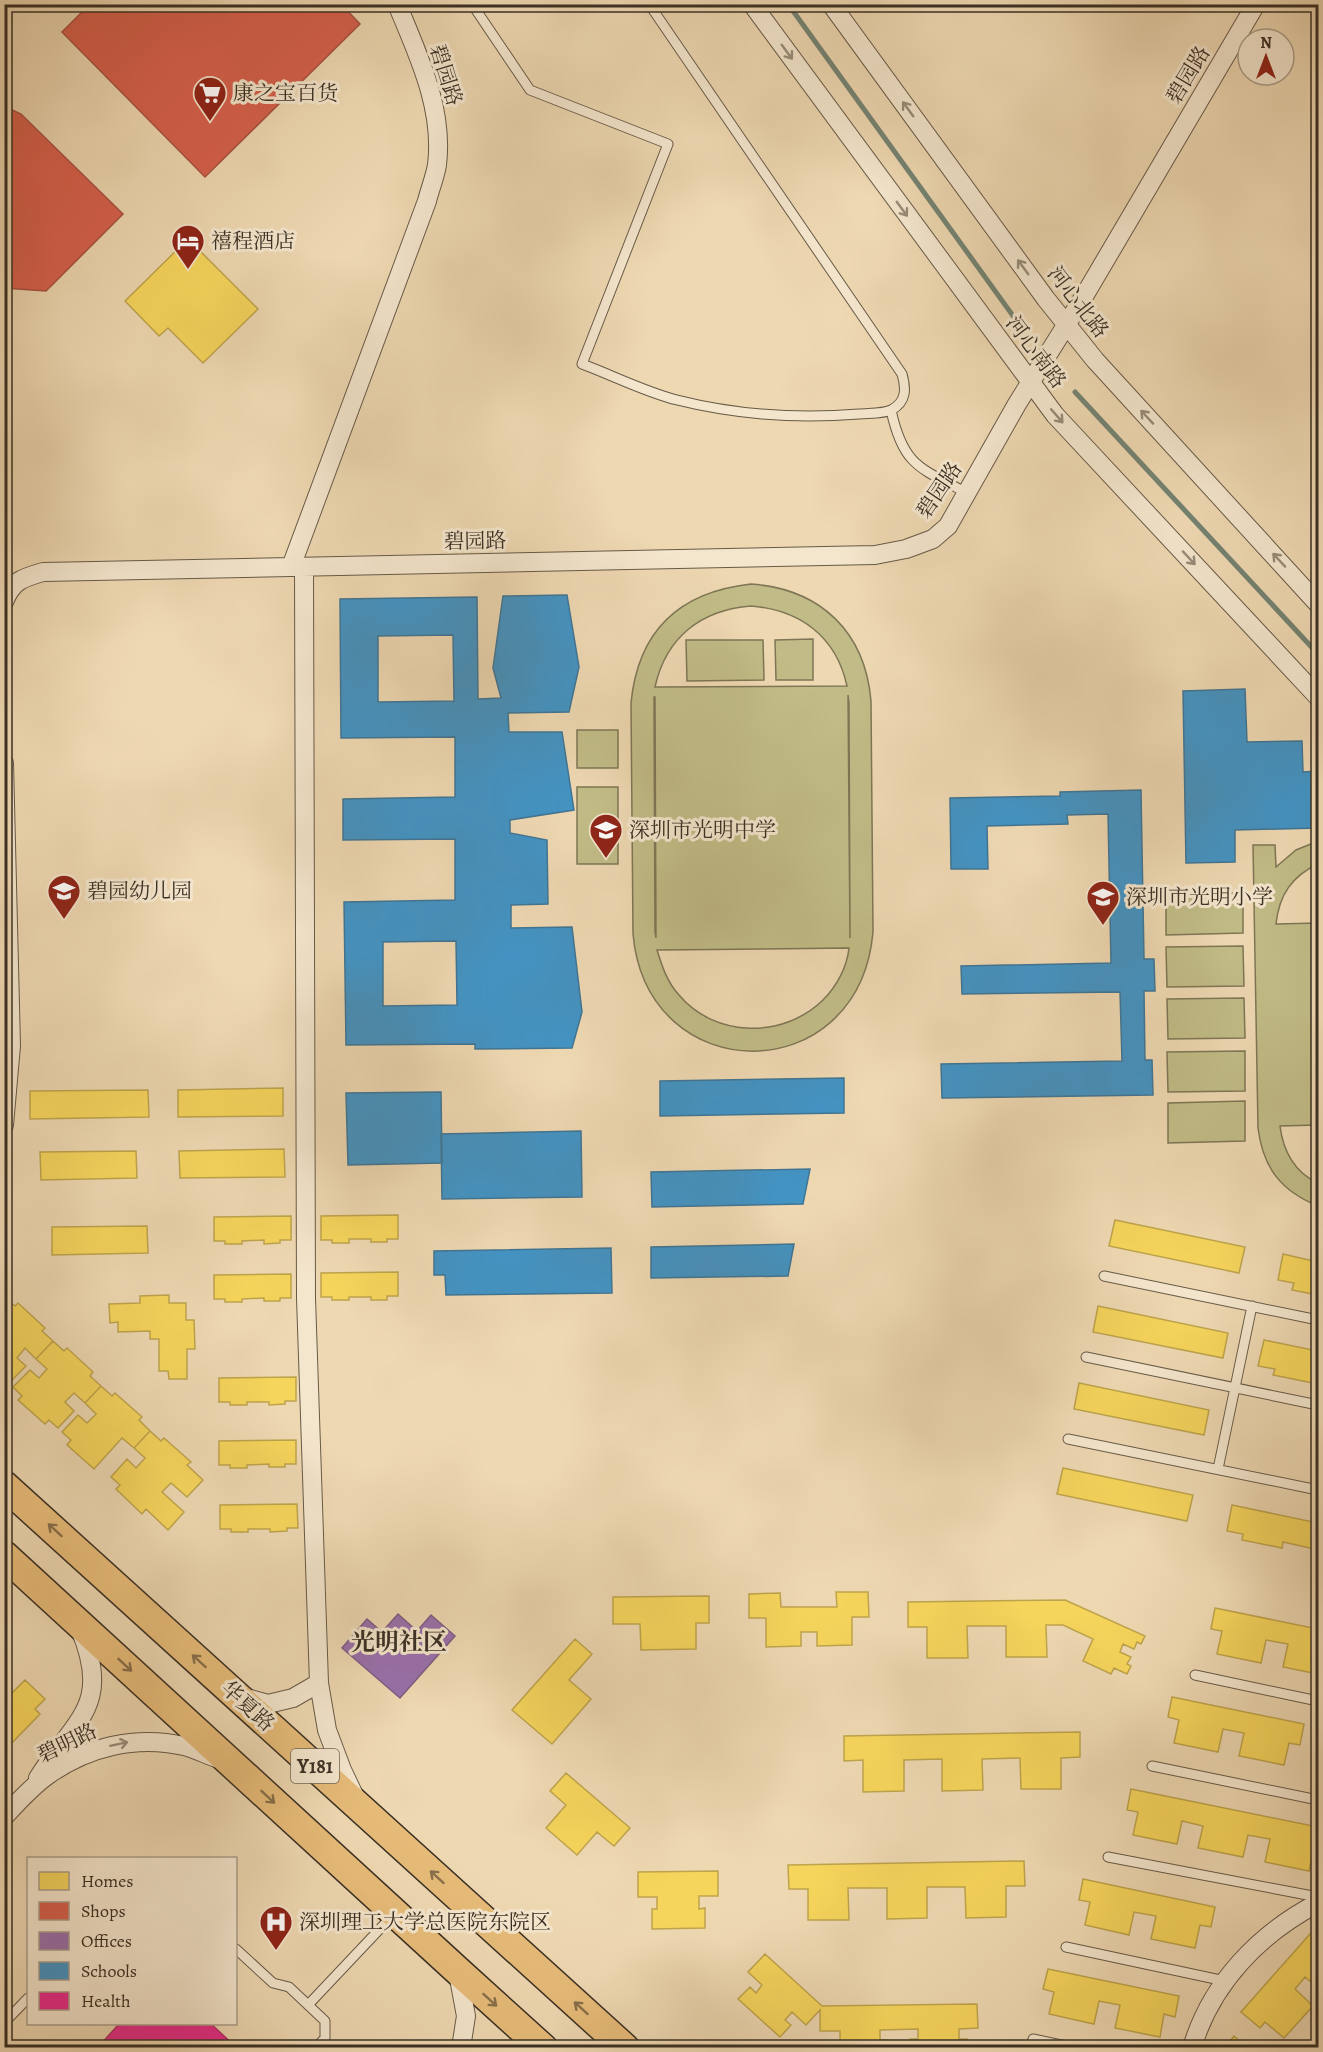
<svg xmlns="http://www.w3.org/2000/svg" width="1323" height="2052" font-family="Alegreya,'Noto Serif SC',serif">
  <rect width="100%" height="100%" fill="#eed8b2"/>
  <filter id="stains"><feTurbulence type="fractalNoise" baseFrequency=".00333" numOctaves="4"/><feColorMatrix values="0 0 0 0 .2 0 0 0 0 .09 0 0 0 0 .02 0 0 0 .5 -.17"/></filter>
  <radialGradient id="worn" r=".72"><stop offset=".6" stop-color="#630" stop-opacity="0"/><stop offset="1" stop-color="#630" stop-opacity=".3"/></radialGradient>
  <path fill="#c1bc87" stroke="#7e7656" stroke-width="1.5" fill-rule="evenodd" d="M751,584C820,589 865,631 871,701L873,932C859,1091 647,1090 633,934L631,703C638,631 679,592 751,584ZM751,606C800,610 836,636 847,686L655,687C666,637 701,610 751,606ZM848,695L849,703L850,938ZM654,697H655L656,938L655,932ZM849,948C847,967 837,986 823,1000C783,1039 715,1038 679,995C667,982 662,966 657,950Z
    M813,639V680H776L775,640Z
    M686,640H763L764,680L687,681Z
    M577,730H618V768H577Z
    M577,787H618V864H577Z
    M1318,841V864C1292,876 1279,895 1276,924L1318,923V1125L1280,1126C1283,1151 1295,1173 1318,1183V1206C1281,1191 1263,1168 1258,1128L1253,845H1275L1276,867L1296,850Z
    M1243,893V933L1166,935V895Z
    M1243,946L1244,986L1167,987L1166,947Z
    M1244,998L1245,1038L1168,1039L1167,999Z
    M1245,1051V1091L1168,1092L1167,1052Z
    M1245,1101V1141L1168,1143V1103Z"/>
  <path fill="#f6d55c" stroke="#bea44c" stroke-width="1.5" d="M188,239L258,309L203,363L168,328L159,336L125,301Z
    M283,1088V1116L178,1117V1090Z
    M148,1090L149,1117L30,1119V1091Z
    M284,1149L285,1177L180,1178L179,1151Z
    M136,1151L137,1178L41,1180L40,1152Z
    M398,1215V1239H387V1242H371V1239H349V1243H332V1240H321V1216Z
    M291,1216V1240H280V1243L264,1244V1240L242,1241V1244H225V1241H214V1217Z
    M1115,1220L1245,1247L1239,1273L1109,1246Z
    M147,1226L148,1253L52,1255V1227Z
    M1283,1254L1318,1262V1295L1292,1290L1294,1283L1278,1280Z
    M398,1272V1296H387V1300H371V1297H349V1300H332V1297H321V1273Z
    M291,1274V1298H280V1301H264V1298L242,1299V1302H225V1299H214V1275Z
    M169,1295V1303H186V1320H194L195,1349H187V1379H169L168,1371H159V1339H150V1331L118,1332V1322L110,1323L109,1304L140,1303V1296Z
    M4,1297L15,1306L18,1303L45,1328L42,1331L53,1341L36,1359L25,1348L17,1358L26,1366L9,1383L4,1379Z
    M1098,1306L1228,1333L1223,1358L1093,1332Z
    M1264,1340L1318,1351V1378L1314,1377L1313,1383L1273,1375L1275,1369L1258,1366Z
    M53,1341L64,1351L67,1348L93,1372L90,1376L101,1386L85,1403L74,1393L65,1402L74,1411L58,1428L49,1420L45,1424L18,1400L22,1396L13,1387L30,1370L39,1378L47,1369L36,1359Z
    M296,1377V1401H285V1404L269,1405V1402H247V1405H230V1402H219V1378Z
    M1079,1383L1209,1410L1204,1435L1074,1409Z
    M101,1386L112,1396L115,1393L142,1417L139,1420L150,1431L134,1448L122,1438L94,1469L67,1445L71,1440L62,1432L78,1415L87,1423L96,1414L85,1403Z
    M150,1431L161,1441L164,1438L191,1462L187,1465L203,1480L187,1497L171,1483L162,1492L184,1512L168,1530L146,1509L142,1514L116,1489L120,1485L111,1477L127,1459L136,1468L145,1458L134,1448Z
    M296,1440V1464H285V1467H269V1464L247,1465V1468H230V1465H219V1441Z
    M1063,1468L1193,1495L1187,1521L1057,1494Z
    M297,1504L298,1528H287V1531L270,1532V1529H248V1532H231V1529H220V1505Z
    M1232,1505L1318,1523V1556L1314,1555L1315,1549L1283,1542L1282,1548L1242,1540L1243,1534L1227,1531Z
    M836,1592H868L869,1617H852V1645L817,1646V1632H801V1646L766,1647V1618H749V1594L780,1593L781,1607H837Z
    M709,1596V1623H696V1649L641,1650L640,1624H613V1597Z
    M1065,1600L1145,1636L1141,1644L1137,1642L1134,1649L1123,1644L1120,1652L1131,1657L1127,1664L1131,1666L1127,1674L1114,1668L1111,1674L1083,1661L1093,1639L1063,1625H1046L1047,1657H1006V1626H967L968,1658H927V1627H908V1602Z
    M1215,1608L1318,1629V1674L1283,1667L1288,1644L1266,1640L1261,1663L1217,1654L1222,1631L1211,1629Z
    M575,1639L592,1654L569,1680L591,1699L552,1744L512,1710Z
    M25,1680L45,1699L35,1709L40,1714L8,1747L4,1744V1688L11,1694Z
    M1172,1697L1304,1724L1300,1745L1289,1743L1284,1765L1239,1756L1244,1733L1223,1729L1218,1752L1174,1743L1179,1720L1168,1717Z
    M1080,1732V1757L1061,1758V1789H1021L1020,1758L982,1759L983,1790L942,1791V1759L904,1760V1791L863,1792V1760L844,1761V1736Z
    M566,1773L630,1828L614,1846L597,1832L577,1855L546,1828L566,1805L550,1791Z
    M1131,1789L1318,1827V1849L1314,1848L1309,1871L1265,1862L1270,1839L1248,1835L1243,1857L1198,1848L1203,1826L1182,1821L1177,1844L1133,1835L1138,1812L1127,1810Z
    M1024,1861L1025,1886H1006V1917L966,1918L965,1887H927V1918L887,1919V1888H848L849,1920H808V1889H789L788,1865Z
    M718,1871V1896H699V1909L705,1908V1928L652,1929V1909H657V1897H638V1872Z
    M1083,1879L1215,1907L1211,1927L1200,1925L1195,1948L1151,1939L1156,1916L1134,1912L1129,1935L1085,1925L1090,1902L1079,1900Z
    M1318,1925V1988L1305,1977L1295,1989L1313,2006L1284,2038L1265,2022L1260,2028L1241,2012Z
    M765,1954L822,2006L977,2004L978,2028L959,2029V2039H967V2048H910V2039H918V2029L880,2030V2040H888L889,2048H832V2041H840V2031H820V2010L806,2025L792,2012L785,2020L791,2025L780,2037L738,1999L750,1987L756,1993L762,1985L748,1972Z
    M1048,1969L1179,1996L1175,2017L1164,2014L1160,2037L1115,2028L1120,2005L1099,2001L1094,2024L1049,2014L1054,1992L1043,1989Z
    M1234,2036L1247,2048H1224Z"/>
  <path fill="#d6604d" stroke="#a75241" stroke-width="1.5" d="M90,4H341L360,24L205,177L62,32Z
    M4,106L21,114L123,214L46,291L4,288Z"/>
  <path fill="#9970ab" stroke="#7c5d83" stroke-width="1.5" d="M398,1614L417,1631L431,1615L455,1636L400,1698L342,1648L367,1619L382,1632Z"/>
  <path fill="#4393c3" stroke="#407594" stroke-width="1.5" fill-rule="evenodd" d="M567,595L579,667L569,712L508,713L509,732H562L574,810L510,820V833L547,840L548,904L511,905V928L572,927L582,1012L572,1048L475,1049V1044L346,1045L344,902L455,900V839L343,840V799L455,797V737L341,738L340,599L477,597L478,699L501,698L493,668L503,596ZM453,635L454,701L378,702V636ZM456,941L457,1005L383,1006V942Z
    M1245,689L1247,742L1302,741L1303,772L1318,771V828L1235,830V862L1186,863L1183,691Z
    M1141,790L1144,959H1154L1155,991H1144L1145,1060H1152L1153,1095L942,1098L941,1064L1122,1061L1120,992L962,994L961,966L1111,963L1108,814L1067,815L1068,824L987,826L988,869H951L950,798L1060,796V792Z
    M844,1078V1113L660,1116V1081Z
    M441,1092L442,1163L348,1165L346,1093Z
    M581,1131L582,1197L442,1199L441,1134Z
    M810,1169L803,1204L652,1207L651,1172Z
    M794,1244L788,1276L651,1278V1247Z
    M611,1248L612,1293L446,1295L445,1275H434V1251Z"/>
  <path fill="#e7298a" stroke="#b32b6c" stroke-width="1.5" d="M119,2024H211L237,2048H103L100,2045Z"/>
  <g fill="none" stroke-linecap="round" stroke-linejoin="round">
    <path stroke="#748372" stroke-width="5" d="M788,4L1024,331
      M1075,392L1318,654"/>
    <defs>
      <path id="service" d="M472,4L530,90L668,144L582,364C612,375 645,392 677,400C737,415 798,419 859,414C869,413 883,414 891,410C907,402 906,388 902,374L649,4
        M891,410C903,466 920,468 967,493
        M1104,1276L1318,1320
        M1086,1357L1318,1405
        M1068,1439L1318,1490
        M1218,1469L1252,1306
        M1195,1675L1318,1701
        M1152,1766L1318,1800
        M1108,1857L1318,1897
        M1066,1947L1225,1981
        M236,1949L273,1983L289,1987L325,2021V2038L316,2048
        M308,2005L393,1915
        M4,2023L28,1998
        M1033,2039L1075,2048"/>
      <path id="minor" d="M752,4L1055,415L1318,697
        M831,4L1046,299L1095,360L1318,604
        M291,567L427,201C430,189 435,177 437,165C444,108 418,55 397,4
        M4,602C12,581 22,578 43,572L875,555L906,549L933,539L948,526L1017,404L1083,298L1256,4
        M4,763L11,1046L4,1125
        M319,1683L327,1730L342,1770L354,1795
        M243,1697L268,1704L293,1698L319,1683L306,1298L304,567
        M38,1778C76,1718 112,1706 80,1629
        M4,1817C18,1802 31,1787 48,1775C87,1747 136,1735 184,1746C196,1749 207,1755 219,1759
        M458,1973L466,2016L461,2048
        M1192,2048C1211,1983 1260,1933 1318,1903"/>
      <path id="primary" d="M4,1485L625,2048
        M4,1555L458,1971L543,2048"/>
    </defs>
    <use href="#service" stroke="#675a48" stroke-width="11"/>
    <use href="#minor" stroke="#675a48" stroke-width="20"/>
    <use href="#primary" stroke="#3a3025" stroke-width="31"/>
    <use href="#service" stroke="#f4e6cd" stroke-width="9"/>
    <use href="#minor" stroke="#f4e6cd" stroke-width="18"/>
    <use href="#primary" stroke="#e7bc79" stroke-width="28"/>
  </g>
  <defs><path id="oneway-shaft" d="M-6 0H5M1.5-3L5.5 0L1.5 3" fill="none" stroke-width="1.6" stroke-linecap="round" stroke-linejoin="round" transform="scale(1.5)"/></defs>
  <g stroke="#978b79">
    <use href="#oneway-shaft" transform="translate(787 52) rotate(54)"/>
    <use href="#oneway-shaft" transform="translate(908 109) rotate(-126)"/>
    <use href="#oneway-shaft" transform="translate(902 209) rotate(54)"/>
    <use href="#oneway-shaft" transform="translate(1023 267) rotate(-126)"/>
    <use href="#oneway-shaft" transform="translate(1057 416) rotate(49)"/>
    <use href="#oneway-shaft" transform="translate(1147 417) rotate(-133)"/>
    <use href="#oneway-shaft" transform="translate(1189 558) rotate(47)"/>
    <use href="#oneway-shaft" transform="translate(1279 560) rotate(-133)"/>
    <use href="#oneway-shaft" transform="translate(119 1744) rotate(-12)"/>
  </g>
  <g stroke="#886f4b">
    <use href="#oneway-shaft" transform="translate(55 1530) rotate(-138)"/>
    <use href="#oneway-shaft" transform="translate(199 1661) rotate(-138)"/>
    <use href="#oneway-shaft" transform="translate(125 1665) rotate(43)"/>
    <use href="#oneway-shaft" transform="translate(268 1797) rotate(43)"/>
    <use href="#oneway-shaft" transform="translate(437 1877) rotate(-138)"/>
    <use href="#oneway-shaft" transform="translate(490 2000) rotate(42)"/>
    <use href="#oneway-shaft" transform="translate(581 2008) rotate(-138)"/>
  </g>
  <defs>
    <symbol id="supermarket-pin" viewBox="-11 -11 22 30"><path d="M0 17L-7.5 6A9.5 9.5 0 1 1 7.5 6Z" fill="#8f2418" stroke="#f4e6cd"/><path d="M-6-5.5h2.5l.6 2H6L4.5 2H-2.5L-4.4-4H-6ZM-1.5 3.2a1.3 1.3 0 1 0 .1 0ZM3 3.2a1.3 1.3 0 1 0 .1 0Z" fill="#fff"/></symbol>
    <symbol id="hotel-pin" viewBox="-11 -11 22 30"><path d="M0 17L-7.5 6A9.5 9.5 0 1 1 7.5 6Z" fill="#8f2418" stroke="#f4e6cd"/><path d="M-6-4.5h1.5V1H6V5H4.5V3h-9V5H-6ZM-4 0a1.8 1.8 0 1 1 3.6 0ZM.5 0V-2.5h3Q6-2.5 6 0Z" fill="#fff"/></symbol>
    <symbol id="school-pin" viewBox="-11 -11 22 30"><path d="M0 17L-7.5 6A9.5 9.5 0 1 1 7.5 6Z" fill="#8f2418" stroke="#f4e6cd"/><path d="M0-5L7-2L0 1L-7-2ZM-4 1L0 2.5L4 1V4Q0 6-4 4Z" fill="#fff"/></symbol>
    <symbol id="hospital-pin" viewBox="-11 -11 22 30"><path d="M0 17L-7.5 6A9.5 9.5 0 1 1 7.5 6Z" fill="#8f2418" stroke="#f4e6cd"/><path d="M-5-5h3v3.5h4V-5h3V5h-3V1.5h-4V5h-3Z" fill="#fff"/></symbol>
  </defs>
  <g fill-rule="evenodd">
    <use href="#supermarket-pin" x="191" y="74" width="38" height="52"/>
    <use href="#hotel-pin" x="169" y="222" width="38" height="52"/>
    <use href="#school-pin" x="587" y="811" width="38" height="52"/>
    <use href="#school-pin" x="45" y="872" width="38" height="52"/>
    <use href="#school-pin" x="1084" y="878" width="38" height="52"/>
    <use href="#hospital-pin" x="257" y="1903" width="38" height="52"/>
  </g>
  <g text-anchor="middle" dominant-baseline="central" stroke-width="6" stroke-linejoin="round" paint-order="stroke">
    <rect fill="#f4e6cd" stroke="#726757" stroke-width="1.5" x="291" y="1749" width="48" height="34" rx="4.5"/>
    <g font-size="20" font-weight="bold" fill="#3a3025">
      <text x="315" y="1766">Y181</text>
    </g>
    <g font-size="21" fill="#3a3025" stroke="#f4e6cd">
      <text transform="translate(446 75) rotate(73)">碧园路</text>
      <text transform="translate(1188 75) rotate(-59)">碧园路</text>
      <text transform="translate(1078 302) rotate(52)">河心北路</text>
      <text transform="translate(1036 352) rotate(53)">河心南路</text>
      <text transform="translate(939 490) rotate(-56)">碧园路</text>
      <text transform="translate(475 541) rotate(-1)">碧园路</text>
      <text transform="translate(248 1706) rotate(42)">华夏路</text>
      <text transform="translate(67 1743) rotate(-26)">碧明路</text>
    </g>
    <g font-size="21" fill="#3a3025" stroke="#f4e6cd" text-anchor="start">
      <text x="233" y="93">康之宝百货</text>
      <text x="211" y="241">禧程酒店</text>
      <text x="629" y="830">深圳市光明中学</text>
      <text x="87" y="891">碧园幼儿园</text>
      <text x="1126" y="897">深圳市光明小学</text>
      <text x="299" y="1922">深圳理工大学总医院东院区</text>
    </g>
    <g font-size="24" font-weight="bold" fill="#3a3025" stroke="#f4e6cd">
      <text x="399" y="1642">光明社区</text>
    </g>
  </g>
  <rect width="1323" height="2052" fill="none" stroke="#eed8b2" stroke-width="24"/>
  <rect x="6" y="6" width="1311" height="2040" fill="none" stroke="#3a3025" stroke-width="3"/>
  <rect x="12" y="12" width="1299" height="2028" fill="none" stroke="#3a3025" stroke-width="1.5"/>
  <rect x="27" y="1857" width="210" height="168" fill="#f4e6cd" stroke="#aa9d8a" stroke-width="1.5"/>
  <rect x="39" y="1872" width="30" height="18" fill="#f6d55c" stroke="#aa9d8a" stroke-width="1.5"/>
  <text x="81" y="1887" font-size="18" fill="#3a3025">Homes</text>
  <rect x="39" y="1902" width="30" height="18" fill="#d6604d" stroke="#aa9d8a" stroke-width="1.5"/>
  <text x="81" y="1917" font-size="18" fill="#3a3025">Shops</text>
  <rect x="39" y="1932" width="30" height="18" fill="#9970ab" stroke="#aa9d8a" stroke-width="1.5"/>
  <text x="81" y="1947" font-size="18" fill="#3a3025">Offices</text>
  <rect x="39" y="1962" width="30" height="18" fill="#4393c3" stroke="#aa9d8a" stroke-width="1.5"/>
  <text x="81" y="1977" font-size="18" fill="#3a3025">Schools</text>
  <rect x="39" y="1992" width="30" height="18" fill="#e7298a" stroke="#aa9d8a" stroke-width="1.5"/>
  <text x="81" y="2007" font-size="18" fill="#3a3025">Health</text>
  <g transform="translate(1266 57)"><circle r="28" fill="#f4e6cd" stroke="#aa9d8a" stroke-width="1.5"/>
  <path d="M0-4.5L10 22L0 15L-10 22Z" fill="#8f2418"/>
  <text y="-9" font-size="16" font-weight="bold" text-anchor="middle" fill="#3a3025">N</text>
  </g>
  <rect width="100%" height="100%" filter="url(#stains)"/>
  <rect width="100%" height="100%" fill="url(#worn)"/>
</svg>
